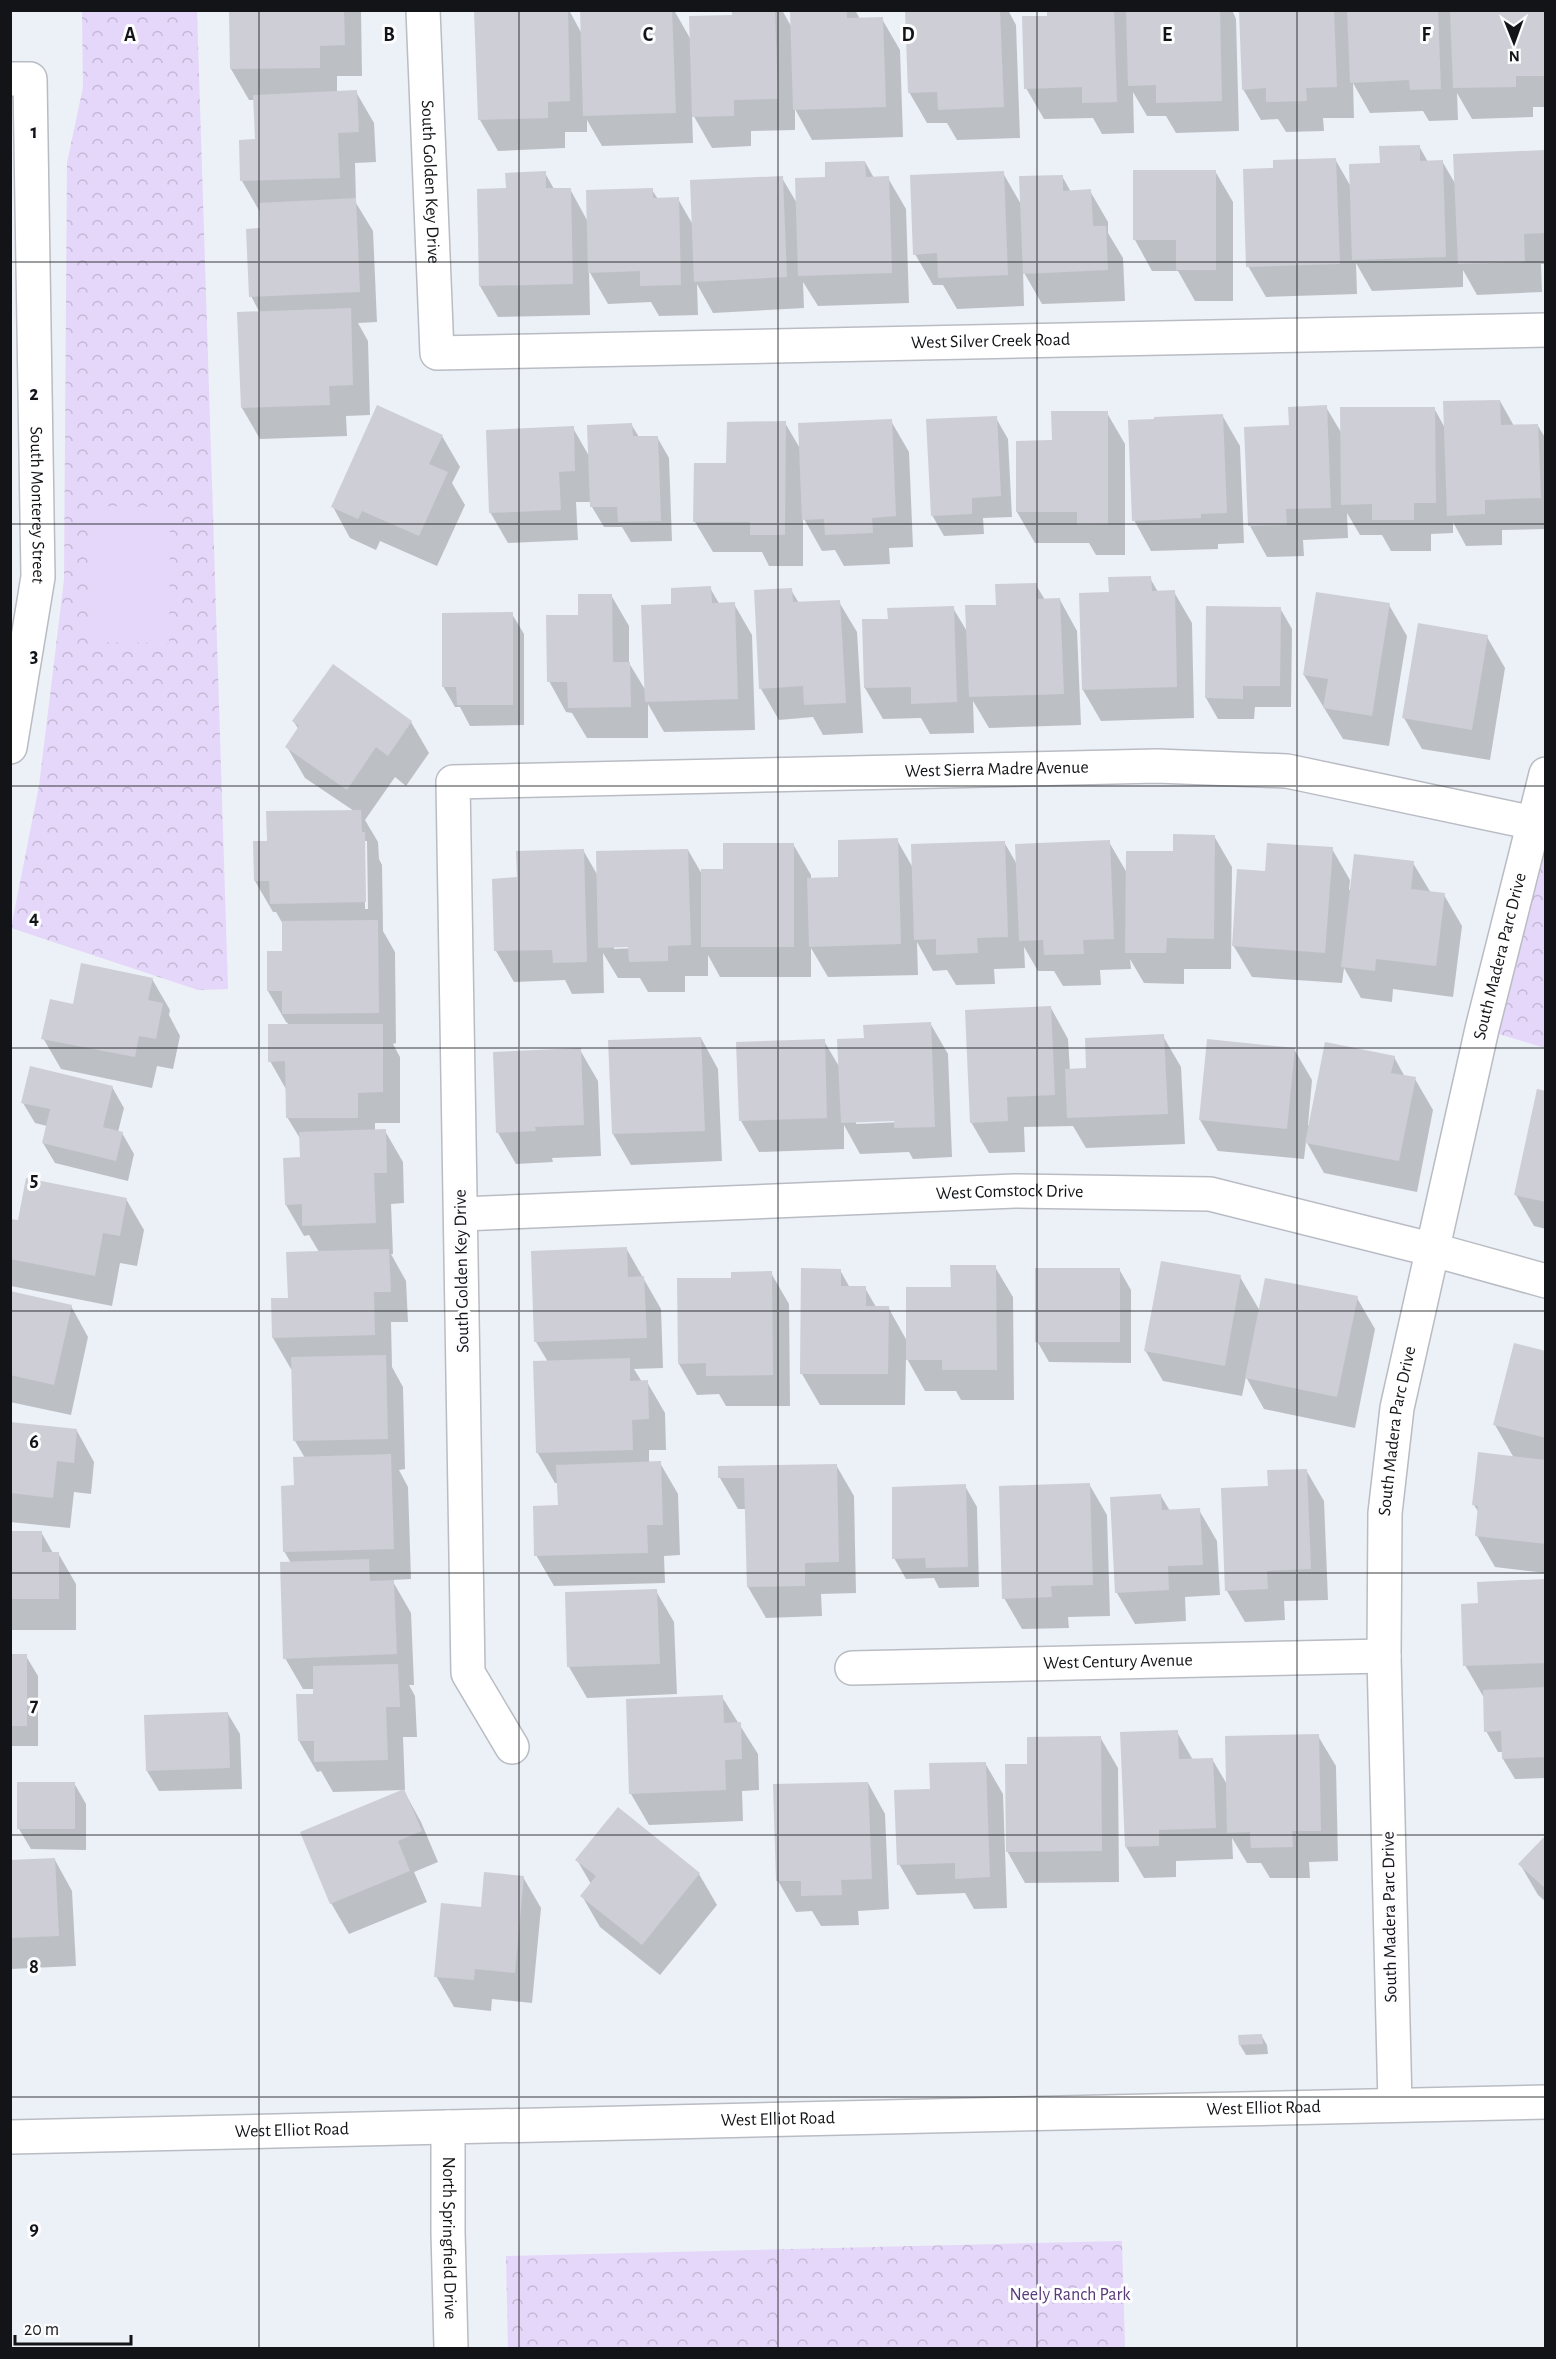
<svg xmlns="http://www.w3.org/2000/svg" width="1556" height="2359" font-family="'Alegreya Sans',sans-serif">
  <defs>
    <pattern id="park-crowns" width="20" height="18" patternUnits="userSpaceOnUse" patternTransform="scale(1.5)"><rect width="20" height="18" fill="#e5d7f9"/><path d="M2 6a3 3 0 1 1 6 0M12 15a3 3 0 1 1 6 0" fill="none" stroke="#c4b8d5"/></pattern>
  </defs>
  <rect width="100%" height="100%" fill="#ecf0f7"/>
  <path fill="url(#park-crowns)" d="M82,11H197L228,989L198,990L11,928L39,786L64,580L67,163L83,87Z
    M1545,774V1048L1482,1029Z
    M1122,2241L1125,2348H508L506,2256Z"/>
  <path fill="#e5d7f9" d="M90,506L170,507L169,643L89,642Z"/>
  <path fill="#0003" fill-rule="evenodd" d="M231,10H361L362,76H337V93L356,92L374,123L376,162L355,163L356,203L373,231L377,322L358,323L368,341L370,415L346,416L347,436L260,439L242,408L260,313L251,296L262,230L260,212L242,181L256,141L255,100H249L231,69Z
    M476,10H569L582,34L581,10H674L691,40L734,16V10H782L792,28L791,10H855L860,19H882L900,50L903,137L812,140L795,109V130L751,131V146L712,148L692,113L693,143L602,146L587,120V132H565V148L498,151L480,120Z
    M906,10H1008L1016,25L1020,138L957,140L947,123H927L909,92Z
    M1048,10H1125L1127,14V10H1232L1236,19L1239,131L1176,133L1166,116H1147L1133,92L1134,133L1102,134L1093,118L1044,119L1026,88L1049,17Z
    M1240,10H1346L1349,16V10H1546V107H1533V117L1472,119L1457,93L1458,120L1429,121L1423,111L1370,113L1353,83L1354,118H1323L1324,131L1286,132L1278,119L1261,120L1243,89Z
    M1419,146L1428,162L1442,161L1456,185L1546,151V264H1541L1542,292L1477,295L1463,270V287L1372,291L1356,263L1357,294L1266,297L1248,266L1275,170L1335,159L1351,187L1381,165Z
    M865,162L874,178H888L906,209L909,303L818,306L803,282L804,308L713,313L697,284L698,315L659,316L651,302L608,304L589,271L590,315L498,317L480,286L478,191L507,190L545,173L554,189H570L588,222L652,190L658,199H678L693,225L782,178L798,205L827,179Z
    M1215,171L1233,202V301H1195L1178,271H1152L1135,240L1134,172Z
    M1003,173L1022,206L1062,176L1071,192L1090,191L1108,222V233L1123,258L1125,301L1042,304L1023,271L1024,306L957,309L943,285H933L915,254Z
    M1500,401L1514,426H1538L1546,439V529L1502,530V545L1466,546L1453,522V533L1431,534V551H1391L1382,535H1360L1347,513L1348,538L1303,540L1304,556L1267,557L1250,526L1290,427L1326,407L1342,434L1434,408L1445,428Z
    M1107,413L1125,444V555H1096L1089,543H1035L1017,512V442H1053Z
    M1222,415L1240,446L1244,543L1218,544V549L1151,551L1134,520Z
    M996,418L1008,439L1012,517L983,518L984,534L944,536L932,515Z
    M891,421L909,452L913,547L889,548L890,564L844,566L835,550L822,551L803,517V566H769L762,552H713L695,522L728,465L785,423L801,450Z
    M631,424L639,437H657L669,458L672,541L631,542L622,527H604L592,507L591,502H576L578,540L508,543L490,512L573,428L589,456Z
    M442,436L460,467L452,483L465,505L437,566L380,541L376,550L350,538L333,507Z
    M1150,578L1158,592H1174L1192,623L1194,718L1101,721L1083,690L1081,594H1110Z
    M1036,585L1045,600H1060L1077,631L1081,725L989,728L973,701L974,733L930,734L921,718L883,719L865,688L863,621L890,620L953,608L968,633Z
    M710,588L720,605L734,604L752,635L755,730L664,732L648,704V738H587L572,713L566,712L549,681L580,616L611,595L629,626V663L646,691L673,605Z
    M791,590L799,603L839,602L857,632L863,733L823,735L813,717L779,720L761,689Z
    M1389,605L1407,636L1389,746L1343,739L1304,675Z
    M1208,608H1280L1292,629L1291,707H1255L1254,719H1218L1206,698Z
    M512,614L524,634V725L470,726L460,707H455L443,686Z
    M1487,637L1505,668L1490,760L1422,749L1404,718Z
    M294,722H411L429,753L406,786L395,777L365,820L378,842L379,859L382,865L383,931L395,952L396,1043L393,1044L400,1057V1123H375V1131H385L403,1162L404,1203L391,1204L393,1254H391L406,1281L408,1322H391L392,1367L403,1387L405,1469L399,1470L408,1487L411,1579L392,1580L411,1613L414,1685H409L415,1696L417,1737H403L405,1790L333,1792L321,1771L317,1772L299,1741L315,1695V1689H303L285,1658L291,1563L284,1551L296,1487L305,1458L295,1441L293,1369H291L273,1338L272,1300L289,1299L319,1252L309,1235L304,1236L286,1205L301,1158V1140L287,1117V1091L270,1061L291,1026L286,1022L268,991L284,953V926L276,912H273L255,881L269,842L354,811L305,778L287,747L299,730ZM364,841H367L368,909H365Z
    M1214,836L1232,867L1231,969H1184V984L1144,983L1130,959L1131,969L1100,970L1101,985L1063,986L1054,971H1038L1024,947L1025,968L994,969L995,984L956,985L947,970L933,971L917,942L918,975L828,977L811,948V977H720L708,955V976H685V992H648L640,978H618L603,953L604,993L572,994L565,980L514,982L496,951L493,880L518,879L583,850L598,876L688,850L703,876L724,871L793,844L811,875V879L840,878L897,840L913,868L1004,842L1018,866L1109,842L1127,873ZM614,946H636V948L614,949Z
    M1332,849L1350,880L1349,890L1413,863L1431,893L1444,895L1462,926L1453,997L1393,989L1392,1002L1361,998L1344,968L1342,983L1252,977L1233,945L1266,873Z
    M152,979L170,1010L169,1015L180,1036L173,1069L157,1066L152,1088L61,1069L43,1038L74,1005Z
    M1051,1008L1068,1039L1070,1071L1088,1070L1163,1036L1181,1067L1185,1144L1086,1148L1073,1126L1024,1127L1025,1152L989,1153L971,1122Z
    M930,1023L948,1054L952,1157L913,1159L909,1152L860,1154L844,1125V1149L759,1152L741,1121L824,1041L840,1068L865,1039ZM901,1119L902,1122L856,1124V1121Z
    M701,1038L718,1069L722,1161L631,1165L613,1134Z
    M1294,1049L1312,1080L1308,1125L1310,1126L1394,1057L1405,1077L1415,1079L1433,1110L1417,1192L1324,1173L1306,1141L1304,1159L1218,1151L1200,1120Z
    M580,1050L598,1081L601,1156L552,1158L553,1162L516,1164L498,1133Z
    M112,1087L124,1108L118,1132L122,1133L134,1154L128,1181L55,1163L43,1143L47,1126L35,1123L23,1103Z
    M1546,1093V1229L1534,1226L1516,1195Z
    M126,1199L144,1230L137,1266L120,1263L112,1306L11,1286L10,1220L19,1222Z
    M626,1248L661,1309L663,1368L634,1369L642,1382H647L665,1413L666,1450H649V1463H660L678,1494L680,1555L664,1556L665,1583L554,1586L536,1555L559,1506L558,1483H555L537,1452L548,1362L536,1342Z
    M995,1267L1013,1297L1014,1400H961L956,1391H925L906,1357L905,1405H820L802,1374L840,1270L850,1288H865L876,1307H888L907,1341L952,1288Z
    M1119,1269L1131,1290V1363L1049,1362L1037,1341Z
    M771,1273L789,1304L790,1406H726L719,1394L697,1395L679,1364L733,1279Z
    M1240,1277L1260,1311L1357,1298L1375,1329L1355,1428L1264,1409L1246,1377L1242,1396L1163,1381L1145,1350Z
    M10,1293L71,1306L88,1337L71,1415L10,1402Z
    M1546,1352V1573L1495,1567L1477,1536L1479,1513L1474,1505L1514,1458L1495,1425Z
    M10,1423L77,1431L94,1462L91,1494L74,1492L70,1528L10,1522Z
    M836,1465L854,1496L856,1593L821,1594L822,1616L766,1618L748,1587L746,1509H738L720,1478Z
    M1306,1470L1324,1501L1328,1600L1284,1601L1285,1620L1245,1622L1227,1591L1270,1488Z
    M1089,1484L1107,1515L1110,1616L1068,1617L1069,1628L1022,1629L1004,1598Z
    M965,1486L977,1507L979,1587L939,1588L934,1578L906,1579L894,1558Z
    M1161,1496L1170,1511L1199,1510L1217,1541L1220,1595L1185,1597L1186,1621L1135,1624L1117,1593Z
    M10,1532H41L53,1553H58L76,1584V1630H10Z
    M1546,1581V1778L1515,1779L1503,1759V1752H1498L1486,1731L1485,1696H1483L1465,1665L1479,1604Z
    M656,1591L674,1622L677,1694L587,1698L569,1667Z
    M10,1656H26L38,1676V1746H10Z
    M722,1697L758,1754L759,1790L742,1791L743,1821L649,1825L631,1794Z
    M228,1714L240,1734L242,1789L159,1791L147,1771Z
    M1177,1732L1193,1760L1212,1759L1228,1786L1318,1736L1336,1766L1338,1861L1309,1862L1310,1878H1270L1261,1863H1247L1232,1838L1233,1859L1176,1861V1877L1144,1878L1126,1847L1122,1734Z
    M1100,1737L1118,1768L1119,1882L1025,1883L1006,1849L1028,1766Z
    M985,1763L1003,1794L1007,1908L974,1909L965,1893L917,1895L899,1864L932,1790Z
    M74,1783L86,1804V1850L31,1849L19,1829Z
    M868,1783L885,1814L889,1909L858,1911L859,1925L821,1926L812,1911L796,1912L778,1881Z
    M404,1791L421,1822L438,1862L414,1872L427,1902L349,1934L331,1903L302,1833Z
    M618,1809L699,1874L717,1905L660,1975L600,1927L582,1896L591,1884L577,1860Z
    M1546,1837V1902L1538,1895L1520,1864Z
    M55,1860L72,1891L76,1966L10,1969V1862Z
    M523,1877L541,1908L532,2003L492,1999L491,2011L454,2007L436,1976L482,1908Z
    M1261,2035L1267,2045L1268,2054L1246,2055L1240,2045Z"/>
  <path fill="#ceced6" d="M229,10H344L345,45L320,46V68L230,69Z
    M474,10H568L570,101L548,102V118L478,120Z
    M580,10H672L676,113L583,116Z
    M732,10H775L778,99L734,100V116L692,117L689,16L732,15Z
    M790,10H847V18L883,17L886,107L793,110Z
    M905,10H1000L1004,107L938,110L937,92L908,93Z
    M1047,10H1114L1117,102L1082,103V87L1024,89L1022,16H1047Z
    M1126,10H1220L1222,101L1156,103V85L1128,86Z
    M1239,10H1334L1337,87L1306,88L1307,101L1266,102V88L1242,90Z
    M1347,10H1438L1441,89L1410,90L1409,80L1350,83Z
    M1450,10H1544L1546,76H1516V87L1453,88Z
    M357,90L359,132L338,133L340,178L240,181L239,140L255,139L253,95Z
    M1420,145V161L1443,160L1446,257L1352,260L1349,164L1380,163L1379,146Z
    M1546,150V233L1524,234L1525,262L1458,264L1453,154Z
    M1336,158L1340,264L1246,267L1243,169L1273,168V160Z
    M865,161L866,177L889,176L892,273L798,276L795,178L825,177V162Z
    M1133,170H1216V270H1176V240H1133Z
    M546,171V188H571L573,284L479,286L477,189L506,188L505,173Z
    M1004,171L1008,275L938,278L937,253L913,255L910,175Z
    M1063,175V191L1091,189L1093,226H1106L1108,270L1023,274L1019,176Z
    M783,176L787,277L694,282L690,180Z
    M653,188V198L679,197L681,285L640,286V271L588,273L586,190Z
    M356,198L360,292L249,297L246,229L260,228L259,203Z
    M351,308L353,385L329,386L330,405L241,408L237,312Z
    M1500,400L1501,425L1538,424L1541,498L1485,500V514L1447,516L1443,401Z
    M377,405L443,435L429,464L448,472L419,536L362,511L358,519L331,507Z
    M1327,405L1331,508L1286,509L1287,525L1248,526L1244,427L1289,425L1288,407Z
    M1340,407H1435L1436,503H1414V520H1372V504L1341,505Z
    M1051,411H1108V524L1077,525V512H1016V441L1052,440Z
    M1223,414L1227,513L1201,514V518L1132,521L1128,420L1154,419V417Z
    M997,416L1001,496L972,498V514L931,516L926,419Z
    M892,419L896,516L872,518L873,533L825,535L824,519L802,520L798,423Z
    M786,421L785,535H750V522H693L694,463H726L727,422Z
    M632,423L633,436H658L661,521L618,522L617,507H590L587,425Z
    M574,426L575,471L559,472L561,510L489,513L486,430Z
    M1151,576L1152,591L1175,590L1177,687L1082,690L1079,593L1109,592L1108,577Z
    M1037,583V599L1060,598L1064,694L969,697L965,605H996L995,584Z
    M711,586L712,603L735,602L738,699L645,702L641,605L671,604V588Z
    M792,588L793,602L840,600L846,703L804,705L803,686L759,689L754,590Z
    M1316,592L1390,603L1372,716L1323,708L1328,679L1303,675Z
    M578,594H612L613,662H630L631,707L568,708L567,682H547L546,615H578Z
    M954,606L957,702L911,704V687L864,688L862,619H888L887,608Z
    M1206,606L1281,607L1280,686H1243V699L1205,698Z
    M513,612V705H457L456,687H442V613Z
    M1418,623L1488,635L1472,730L1402,718Z
    M333,664L412,721L388,756L376,747L347,790L285,747L299,726L292,721Z
    M361,810L362,832H365L366,902L270,904L269,881H254L253,841H267L266,811Z
    M1173,834L1215,835L1214,939L1167,938L1166,953H1125L1126,851H1173Z
    M898,838L901,944L809,947L807,878L838,877V840Z
    M1110,840L1114,939L1083,940L1084,954L1044,955L1043,940L1019,941L1015,844Z
    M1005,841L1008,937L977,938L978,953L936,955V939L914,940L911,844Z
    M723,843H794V947H701V869H723Z
    M1267,843L1333,847L1325,953L1232,946L1237,869L1265,871Z
    M584,849L587,962L553,963L552,950L494,951L492,879L517,877L516,851Z
    M688,849L691,945L668,946V961L629,962L628,947L598,948L596,851Z
    M1354,854L1414,861L1411,889L1445,893L1436,966L1376,959L1375,971L1341,967Z
    M378,920L379,1013L282,1014V991H267V951H282V921Z
    M81,963L153,978L148,1000L163,1003L156,1039L139,1036L135,1057L41,1039L50,999L73,1004Z
    M1051,1006L1055,1095L1007,1097L1008,1121L970,1123L965,1010Z
    M931,1022L935,1127L894,1128V1121L841,1123L837,1039L864,1038L863,1025Z
    M268,1024H383V1092L358,1093V1118H286L285,1061L268,1062Z
    M1164,1034L1168,1114L1067,1118L1065,1069L1086,1068L1085,1038Z
    M701,1037L705,1131L612,1134L608,1040Z
    M825,1039L827,1118L739,1121L736,1042Z
    M1207,1039L1295,1048L1287,1129L1199,1120Z
    M1325,1042L1395,1056L1391,1073L1416,1077L1399,1161L1305,1143Z
    M581,1048L584,1125L535,1127L536,1131L496,1133L493,1052Z
    M30,1066L113,1086L103,1127L123,1132L116,1161L42,1143L50,1109L21,1103Z
    M1537,1089L1546,1091V1202L1514,1195Z
    M386,1129L387,1173H374L376,1223L302,1226V1204L285,1205L283,1158L300,1157L299,1132Z
    M26,1178L127,1198L120,1236L103,1233L95,1276L10,1259V1219L18,1220Z
    M627,1247L628,1277L644,1276L647,1338L534,1342L531,1251Z
    M389,1249L391,1292H374L375,1335L272,1338L271,1298H288L286,1252Z
    M1161,1261L1241,1275L1225,1366L1144,1351Z
    M950,1265H996L997,1370H942V1360H906V1287H951Z
    M801,1268L841,1269V1286H866V1306H889L888,1374H800Z
    M1035,1268H1120V1342H1035Z
    M772,1271L773,1375L706,1376V1363L678,1364L677,1278H731V1272Z
    M1265,1278L1358,1296L1337,1397L1245,1378Z
    M10,1291L72,1305L54,1385L10,1375Z
    M1514,1343L1546,1351V1438L1493,1425Z
    M386,1355L388,1439L293,1441L291,1357Z
    M630,1358V1381L648,1380L649,1419L632,1420L633,1450L536,1453L533,1361Z
    M10,1422L77,1429L74,1463L57,1461L53,1498L10,1493Z
    M1478,1452L1546,1460V1544L1475,1536L1478,1506L1472,1505Z
    M391,1454L394,1549L283,1552L281,1486L294,1485L293,1457Z
    M661,1461L663,1525H647L648,1553L534,1556L533,1506L558,1505L556,1465Z
    M837,1464L839,1562L805,1563V1586L747,1587L744,1478H718V1466Z
    M1307,1469L1311,1569L1267,1571L1268,1589L1225,1591L1221,1488L1268,1486L1267,1470Z
    M1090,1483L1093,1585L1051,1586L1052,1597L1002,1599L999,1486Z
    M966,1484L968,1567L926,1568L925,1558L892,1559V1487Z
    M1161,1494L1162,1510L1200,1508L1203,1565L1168,1566L1169,1590L1115,1593L1110,1497Z
    M10,1531H42V1552H59V1599H10Z
    M369,1559L370,1581L394,1580L397,1654L283,1659L280,1562Z
    M1546,1579V1663L1463,1666L1461,1604L1478,1603L1477,1582Z
    M657,1589L660,1664L567,1667L565,1592Z
    M10,1654H27V1726H10Z
    M398,1664L400,1707H386L388,1760L314,1762V1741H298L296,1694H313V1666Z
    M1546,1687V1757L1502,1759L1501,1731L1484,1732L1483,1690Z
    M723,1695L724,1723L741,1722L742,1759L725,1760L726,1790L629,1794L626,1699Z
    M228,1712L230,1768L146,1771L144,1715Z
    M1178,1730L1179,1759L1213,1758L1216,1828L1159,1830V1846L1125,1847L1120,1732Z
    M1319,1734L1321,1831H1292L1293,1847L1251,1848L1250,1832L1227,1833L1225,1736Z
    M1101,1736L1102,1851L1006,1852L1005,1764H1027V1737Z
    M986,1762L990,1877L955,1879V1863L897,1865L894,1790L930,1789L929,1763Z
    M17,1782H75V1829H17Z
    M868,1782L872,1879L841,1880L842,1895L801,1896V1881H776L773,1784Z
    M404,1789L422,1831L398,1841L410,1871L330,1904L300,1832Z
    M618,1807L700,1873L642,1945L580,1896L596,1876L575,1860Z
    M1546,1835V1889L1518,1864Z
    M55,1858L59,1936L10,1938V1860Z
    M484,1872L524,1876L515,1973L475,1969L474,1980L434,1977L441,1903L481,1907Z
    M1262,2034L1263,2044L1239,2045L1238,2035Z"/>
  <g fill="none" stroke-linecap="round" stroke-linejoin="round">
    <defs>
      <g id="minor">
        <path id="s1" d="M423,10L437,353L1546,330"/>
        <path id="s2" d="M10,79H30L38,577L10,747"/>
        <path id="s3" d="M462,1214L1015,1191L1210,1194L1434,1250L1546,1281"/>
        <path id="s4" d="M852,1668L1384,1656"/>
        <path id="s5" d="M512,1747L468,1673L453,782L1157,766L1287,771L1534,823"/>
        <path id="s6" d="M448,2127V2232L451,2348"/>
      </g>
      <g id="tertiary">
        <path id="s7" d="M1395,2105L1384,1656L1385,1513L1397,1408L1482,1029L1546,774"/>
      </g>
      <g id="secondary">
        <path id="s8" d="M10,2137L1546,2102"/>
      </g>
    </defs>
    <use href="#minor" stroke="#b9bcc3" stroke-width="36"/>
    <use href="#tertiary" stroke="#b9bcc3" stroke-width="36"/>
    <use href="#secondary" stroke="#b9bcc3" stroke-width="36"/>
    <use href="#minor" stroke="#fff" stroke-width="33"/>
    <use href="#tertiary" stroke="#fff" stroke-width="33"/>
    <use href="#secondary" stroke="#fff" stroke-width="33"/>
  </g>
  <path fill="none" stroke="#131417" stroke-width="1.5" stroke-opacity="0.55" d="M259,10V2348M519,10V2348M778,10V2348M1037,10V2348M1297,10V2348M10,262H1546M10,524H1546M10,786H1546M10,1048H1546M10,1311H1546M10,1573H1546M10,1835H1546M10,2097H1546"/>
  <g text-anchor="middle" dominant-baseline="central" stroke-width="6" stroke-linejoin="round" paint-order="stroke">
    <g font-size="18" fill="#131417" stroke="#fdfdff">
      <text stroke="none"><textPath href="#s1" startOffset="172">South Golden Key Drive</textPath></text>
      <text stroke="none"><textPath href="#s1" startOffset="897">West Silver Creek Road</textPath></text>
      <text stroke="none"><textPath href="#s2" startOffset="446">South Monterey Street</textPath></text>
      <text stroke="none"><textPath href="#s5" startOffset="1521">West Sierra Madre Avenue</textPath></text>
      <text stroke="none"><textPath href="#s7" startOffset="1161">South Madera Parc Drive</textPath></text>
      <text stroke="none"><textPath href="#s3" startOffset="548">West Comstock Drive</textPath></text>
      <text transform="translate(462 1271) rotate(-91)">South Golden Key Drive</text>
      <text stroke="none"><textPath href="#s7" startOffset="675">South Madera Parc Drive</textPath></text>
      <text stroke="none"><textPath href="#s4" startOffset="266">West Century Avenue</textPath></text>
      <text transform="translate(1390 1917) rotate(-91)">South Madera Parc Drive</text>
      <text stroke="none"><textPath href="#s8" startOffset="1254">West Elliot Road</textPath></text>
      <text stroke="none"><textPath href="#s8" startOffset="768">West Elliot Road</textPath></text>
      <text stroke="none"><textPath href="#s8" startOffset="282">West Elliot Road</textPath></text>
      <text stroke="none"><textPath href="#s6" startOffset="111">North Springfield Drive</textPath></text>
    </g>
    <g font-size="18" fill="#573a77" stroke="#fdfdff">
      <text x="1070" y="2295">Neely Ranch Park</text>
    </g>
  </g>
  <g font-size="20" text-anchor="middle" font-weight="bold" fill="#131417" stroke="#fdfdff" stroke-width="6" stroke-linejoin="round" paint-order="stroke">
    <text x="130" y="41">A</text>
    <text x="389" y="41">B</text>
    <text x="648" y="41">C</text>
    <text x="908" y="41">D</text>
    <text x="1167" y="41">E</text>
    <text x="1426" y="41">F</text>
    <text x="34" y="138">1</text>
    <text x="34" y="400">2</text>
    <text x="34" y="662">3</text>
    <text x="34" y="924">4</text>
    <text x="34" y="1186">5</text>
    <text x="34" y="1448">6</text>
    <text x="34" y="1711">7</text>
    <text x="34" y="1973">8</text>
    <text x="34" y="2235">9</text>
  </g>
  <rect width="1556" height="2359" fill="none" stroke="#131417" stroke-width="24"/>
  <g transform="translate(1514 42) rotate(179)" stroke="#fdfdff" stroke-width="4.5" paint-order="stroke">
  <path d="M0-4.5L10 22L0 15L-10 22Z" fill="#131417"/>
  <text y="-9" font-size="16" font-weight="bold" text-anchor="middle" fill="#131417">N</text>
  </g>
  <path d="M15 2335v9h116v-9" fill="none" stroke="#131417" stroke-width="3"/>
  <text x="24" y="2335" font-size="18" fill="#131417" stroke="#fdfdff" stroke-width="4.5" paint-order="stroke">20 m</text>
</svg>
